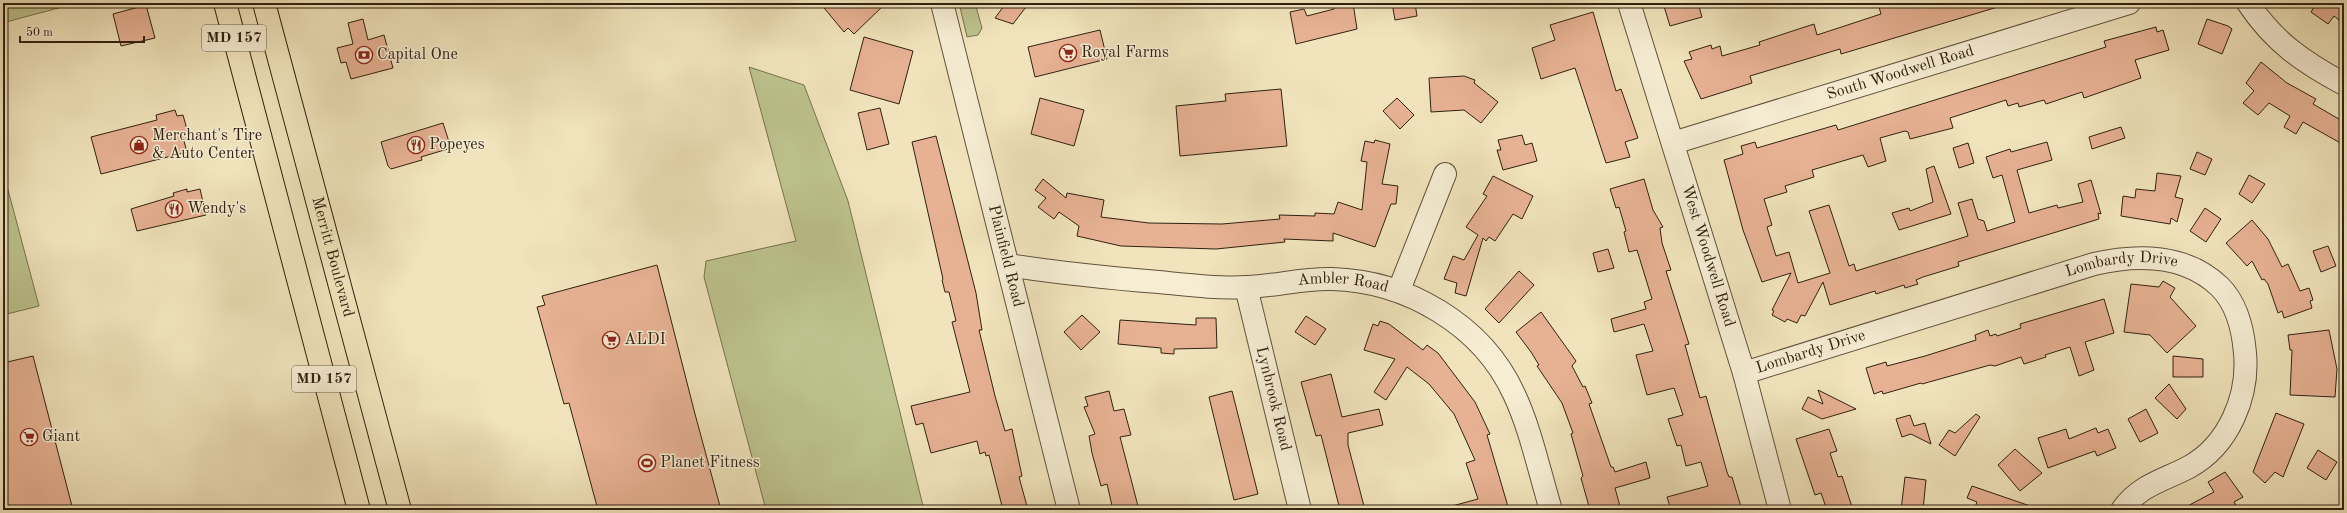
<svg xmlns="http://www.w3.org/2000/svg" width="2347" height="513" font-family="'Old Standard TT',serif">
  <rect width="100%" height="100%" fill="#f1e4bc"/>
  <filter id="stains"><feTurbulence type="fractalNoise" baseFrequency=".005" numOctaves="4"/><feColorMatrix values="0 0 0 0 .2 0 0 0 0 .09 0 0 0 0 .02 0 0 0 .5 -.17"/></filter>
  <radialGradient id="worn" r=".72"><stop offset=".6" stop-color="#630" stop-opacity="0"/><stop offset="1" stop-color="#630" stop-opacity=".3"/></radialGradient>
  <path fill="#bdc38e" stroke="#76724f" d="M3,3H77L6,22L3,20Z
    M959,3H975L982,28L978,35L967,37Z
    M749,67L804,85L848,201L924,510H766L704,277L706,261L796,241Z
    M3,171L39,306L3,315Z"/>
  <path fill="#e7b294" stroke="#302110" d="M820,3H886L854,34L848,28L844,32Z
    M1006,3H1029L1013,24L995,18Z
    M1334,3H1353L1357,29L1296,44L1290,12L1304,9L1307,16L1334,9Z
    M1392,3H1415L1417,16L1395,20Z
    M1663,3H1698L1702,17L1670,26Z
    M1893,3H2000L2001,6L1841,54L1840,49L1750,76L1752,83L1701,99L1684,61L1692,59L1689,52L1711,45L1712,49L1720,46L1722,56L1760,45L1759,42L1814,24L1817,35L1881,14L1879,7Z
    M2314,3H2344V24L2334,16L2328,24L2311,12L2316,4Z
    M146,5L155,38L121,46L113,14Z
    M1593,12L1616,91L1621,89L1638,138L1625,142L1630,157L1606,163L1575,68L1541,79L1532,48L1555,40L1550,25Z
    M363,19L368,40L384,35L393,68L351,79L346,62L341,63L337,48L353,44L348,23Z
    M2207,19L2228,26L2232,29L2222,54L2198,44Z
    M2156,27L2157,32L2163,30L2169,50L2135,60L2141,78L2084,98L2082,92L2046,104L2044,100L2019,107L2018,103L2008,106L2006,100L1950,118L1953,128L1910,139L1908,132L1905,131L1880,138L1886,161L1868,167L1863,155L1812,170L1814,177L1785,186L1787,192L1764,199L1772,225L1767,227L1776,256L1789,252L1798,283L1830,273L1809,211L1829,205L1849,266L1854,264L1856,271L1968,236L1958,203L1972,199L1978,219L1984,221L1987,231L2015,222L2002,175L1993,178L1986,157L2010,149L2011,152L2047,142L2052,160L2017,170L2029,213L2057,205L2058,208L2083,202L2078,184L2091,180L2101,214L2098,213L2099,219L1958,262L1959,266L1923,277L1916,280L1918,284L1905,288L1904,285L1876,294L1875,291L1830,305L1823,282L1805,316L1801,315L1797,323L1787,319L1785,322L1772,315L1774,311L1772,310L1791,273L1762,282L1743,230L1724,160L1743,154L1741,146L1755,142L1757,148L1836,125L1838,130L2106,47L2104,41Z
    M1100,30L1107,59L1035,77L1028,47Z
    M864,37L913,51L899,104L850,90Z
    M2261,62L2287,83L2316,99L2313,104L2344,122V145L2303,122L2296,134L2284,127L2290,116L2269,103L2258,115L2243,103L2254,91L2246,83Z
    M1464,76L1475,80L1474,83L1498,102L1481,123L1464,110L1431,112L1429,78Z
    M1281,89L1287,146L1180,156L1176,106L1226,101L1225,94Z
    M1040,98L1084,110L1074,146L1031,134Z
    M1397,98L1414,115L1400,129L1383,111Z
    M880,108L889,144L867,150L858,113Z
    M175,110L177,116L183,115L188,133L182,134L187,152L101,174L91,137L157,120L156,115Z
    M443,123L451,148L421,157L422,160L391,169L388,166L381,142Z
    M2121,127L2125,138L2092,149L2089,137Z
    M1522,135L1525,145L1532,143L1537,161L1503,170L1497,150H1501L1498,140Z
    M936,136L976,293L982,330H979L995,396L1005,431L1012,429L1022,476L1019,477L1028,510H1003L989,455L986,456L985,452L980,454L977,441L931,453L923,423L916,425L911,406L970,392L952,322L956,321L949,292H945L942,280L943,279L912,142Z
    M1375,140L1390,144L1382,184L1398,186L1396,204H1391L1375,247L1333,233V241L1284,239L1285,242L1216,249L1121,246L1077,236L1079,226L1059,212L1054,219L1038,207L1046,198L1035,190L1043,179L1066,198L1067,193L1104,200L1101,217L1149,223L1222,224L1280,219L1279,215L1315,216V213L1334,214L1338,202L1362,210L1367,162L1361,161L1365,141L1374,143Z
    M1968,143L1974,163L1959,168L1953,148Z
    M2197,152L2212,159L2205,175L2190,169Z
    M1934,166L1951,214L1899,230L1892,213L1909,208L1910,211L1933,202L1926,169Z
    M2157,173L2181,176L2175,197L2183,199L2177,222L2171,218L2170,224L2121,216L2123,196L2135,198L2136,189L2155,191Z
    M2249,175L2265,184L2252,203L2239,194Z
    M1493,176L1533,196L1522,219L1513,214L1495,241L1489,237L1486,241L1483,238L1466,296L1455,293L1457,283L1444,279L1453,256L1464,260L1478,235L1466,227L1487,196L1483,194Z
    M1644,179L1653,210L1663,227L1660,228L1662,243L1671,270L1666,271L1689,344L1685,345L1700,398L1706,396L1727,472L1729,477H1732L1742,510H1671L1667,497L1708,486L1701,462L1686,466L1681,445L1677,446L1668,419L1683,415L1674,388L1647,395L1636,355L1653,351L1644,324L1614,332L1611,319L1646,309L1644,302L1652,299L1637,250L1629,252L1624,232L1626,231L1619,207L1616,208L1610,189Z
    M187,189V192L200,189L206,215L137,231L131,209L174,196L173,193Z
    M2205,208L2221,219L2206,242L2190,231Z
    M2252,220L2268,239L2282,267L2288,264L2300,291L2309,288L2313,300L2310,301L2312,308L2284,318L2282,311L2278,313L2268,284L2264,279L2262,280L2252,261L2247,266L2226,243Z
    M2328,246L2336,266L2321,272L2313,251Z
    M1608,249L1614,268L1598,272L1593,253Z
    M657,265L695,414L721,510H598L569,403L564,404L537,307L545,305L542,296Z
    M1519,271L1534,285L1499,323L1485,309Z
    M2163,281L2175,288L2170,297L2196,326L2167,353L2150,335L2124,332L2131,284L2159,287Z
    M2104,299L2114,333L2085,342L2094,370L2079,376L2070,347L2045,355L2046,357L2024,364L2021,357L1995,366L1990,365L1922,384L1921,383L1883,394L1882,391L1874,394L1866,368L1886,362L1887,366L1925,356L1976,340L1975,335L1988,330L1990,336L1996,334L1997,336L2021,328L2020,324Z
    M1541,312L1576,361L1572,366L1583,387L1585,386L1592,403L1589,404L1611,467H1613L1615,472L1646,462L1650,478L1615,488L1621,510H1590L1581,478L1583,476L1571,434L1573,433L1562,403L1537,366L1539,365L1531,352L1516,332Z
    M1082,315L1100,332L1081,350L1064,332Z
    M1306,316L1326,329L1315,345L1295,332Z
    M1196,318H1216L1217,348L1174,349V354L1161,353V348L1118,344L1120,320L1196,325Z
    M1380,321L1389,324L1423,350L1427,345L1438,353L1475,402L1490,434L1487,435L1509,510H1453L1452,506L1478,499L1466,463L1475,460L1454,414L1429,384L1407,367L1386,400L1374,392L1395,359L1364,350L1373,324L1378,326Z
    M2329,330L2337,369L2335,397L2290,395L2292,350H2290L2288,335Z
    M33,356L73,510H3V363Z
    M2173,356L2203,359V377H2173Z
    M1331,374L1342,417L1379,409L1383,425L1348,433V445L1365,510H1340L1321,435L1316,436L1301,382Z
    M2169,384L2186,409L2177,419L2155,398Z
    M1818,390L1856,409L1822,419L1802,409L1808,397L1823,404Z
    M1109,391L1114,411L1124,409L1131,435L1120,437L1139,510H1113L1107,484L1101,486L1092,453L1089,436L1095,434L1084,407L1088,406L1085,397Z
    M1232,391L1258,494L1234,500L1209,397Z
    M2146,409L2158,433L2140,442L2128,419Z
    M2276,413L2304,424L2283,477L2275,472L2265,483L2253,472Z
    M1976,414L1980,417L1955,456L1939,445L1949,430L1955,433Z
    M1910,415L1914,426L1925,423L1931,444L1911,434L1902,437L1896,419Z
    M2096,428L2098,433L2108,429L2116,448L2097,456L2095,451L2048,468L2038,438L2066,429L2069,439Z
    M1829,429L1837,451L1830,453L1838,477L1842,476L1853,510H1827L1821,493L1815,495L1796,439Z
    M2015,449L2042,473L2020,491L1998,465Z
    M2318,450L2337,462L2326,480L2307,468Z
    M2225,472L2243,497L2234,502L2239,510H2180L2214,492L2208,482Z
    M1905,477L1926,480L1923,510H1901Z
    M1972,486L2036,508V510H1974L1977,502L1967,498Z"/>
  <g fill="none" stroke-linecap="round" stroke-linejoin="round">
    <defs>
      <g id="minor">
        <path id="s1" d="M942,3L1069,510"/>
        <path id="s2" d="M1629,3L1744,373L1780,510"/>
        <path d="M2248,3C2274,42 2303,62 2344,84"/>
        <path id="s3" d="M1673,143L2129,3"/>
        <path id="s4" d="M1008,265C1058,273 1109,278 1159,282C1188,285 1219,289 1247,287C1275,286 1304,278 1332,279C1406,281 1482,324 1514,394C1531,430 1539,471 1551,510"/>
        <path id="s5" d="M1246,287L1300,510"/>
        <path d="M1399,290L1445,174"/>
        <path id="s6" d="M1744,373L2094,264C2137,254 2186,254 2220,287C2237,304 2243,329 2245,353C2249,396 2229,445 2189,467C2165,480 2139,485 2122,510"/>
      </g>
      <g id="major">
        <path d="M225,3L359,510"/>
        <path id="s7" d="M264,3L400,510"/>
      </g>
    </defs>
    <use href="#minor" stroke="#60523b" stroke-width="24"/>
    <use href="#major" stroke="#302110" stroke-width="24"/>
    <use href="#minor" stroke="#f6edd3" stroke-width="22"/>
    <use href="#major" stroke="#f1e4bc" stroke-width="22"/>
  </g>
  <defs>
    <symbol id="supermarket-ring" viewBox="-11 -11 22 22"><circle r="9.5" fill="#f6edd3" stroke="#8f2418" stroke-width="1.5"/><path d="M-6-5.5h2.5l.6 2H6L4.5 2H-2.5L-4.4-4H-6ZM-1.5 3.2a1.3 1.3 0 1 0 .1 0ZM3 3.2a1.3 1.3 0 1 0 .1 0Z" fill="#8f2418"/></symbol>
    <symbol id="bank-ring" viewBox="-11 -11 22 22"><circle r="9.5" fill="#f6edd3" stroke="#8f2418" stroke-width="1.5"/><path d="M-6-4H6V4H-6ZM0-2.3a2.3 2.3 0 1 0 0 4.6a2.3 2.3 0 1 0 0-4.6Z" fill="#8f2418"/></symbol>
    <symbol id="shop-ring" viewBox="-11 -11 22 22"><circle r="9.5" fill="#f6edd3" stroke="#8f2418" stroke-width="1.5"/><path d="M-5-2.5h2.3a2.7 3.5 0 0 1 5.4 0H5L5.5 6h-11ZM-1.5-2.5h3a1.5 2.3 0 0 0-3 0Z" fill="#8f2418"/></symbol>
    <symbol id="restaurant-ring" viewBox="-11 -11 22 22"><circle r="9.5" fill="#f6edd3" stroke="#8f2418" stroke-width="1.5"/><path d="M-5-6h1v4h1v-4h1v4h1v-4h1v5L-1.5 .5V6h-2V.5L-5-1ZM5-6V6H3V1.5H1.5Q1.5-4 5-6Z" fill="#8f2418"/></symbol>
    <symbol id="stadium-ring" viewBox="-11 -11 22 22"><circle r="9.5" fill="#f6edd3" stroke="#8f2418" stroke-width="1.5"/><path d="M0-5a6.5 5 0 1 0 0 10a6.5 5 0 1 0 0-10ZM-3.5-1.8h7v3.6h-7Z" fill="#8f2418"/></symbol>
  </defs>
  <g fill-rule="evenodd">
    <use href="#supermarket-ring" x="1058" y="43" width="20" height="20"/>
    <use href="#bank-ring" x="354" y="45" width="20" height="20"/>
    <use href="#shop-ring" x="129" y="135" width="20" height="20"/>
    <use href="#restaurant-ring" x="406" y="135" width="20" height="20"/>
    <use href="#restaurant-ring" x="164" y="199" width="20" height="20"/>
    <use href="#supermarket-ring" x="601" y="330" width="20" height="20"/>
    <use href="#supermarket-ring" x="19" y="427" width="20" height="20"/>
    <use href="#stadium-ring" x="637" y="453" width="20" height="20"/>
  </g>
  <g text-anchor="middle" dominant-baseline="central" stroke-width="3" stroke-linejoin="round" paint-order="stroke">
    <g fill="#f6edd3" stroke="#6b5e4a" stroke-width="1">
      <rect x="202" y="25" width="64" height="26" rx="3"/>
      <rect x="292" y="366" width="64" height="26" rx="3"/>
    </g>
    <g font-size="15" font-weight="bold" fill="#302110">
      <text x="234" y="38">MD 157</text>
      <text x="324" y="379">MD 157</text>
    </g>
    <g font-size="16" fill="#302110" stroke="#f6edd3" text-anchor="start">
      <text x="1081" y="53">Royal Farms</text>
      <text x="377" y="55">Capital One</text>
      <text x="152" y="136">Merchant's Tire<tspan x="152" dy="18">&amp; Auto Center</tspan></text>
      <text x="429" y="145">Popeyes</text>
      <text x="187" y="209">Wendy's</text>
      <text x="624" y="340">ALDI</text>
      <text x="42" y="437">Giant</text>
      <text x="660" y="463">Planet Fitness</text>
    </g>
    <g font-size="16" fill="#302110" stroke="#f6edd3">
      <text stroke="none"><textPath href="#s3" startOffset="238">South Woodwell Road</textPath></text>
      <text stroke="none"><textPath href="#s7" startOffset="263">Merritt Boulevard</textPath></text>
      <text stroke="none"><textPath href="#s1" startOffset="261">Plainfield Road</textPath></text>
      <text stroke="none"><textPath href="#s2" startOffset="265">West Woodwell Road</textPath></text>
      <text stroke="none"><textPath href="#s6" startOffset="394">Lombardy Drive</textPath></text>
      <text stroke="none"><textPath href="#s4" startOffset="337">Ambler Road</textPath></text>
      <text stroke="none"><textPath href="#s6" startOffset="70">Lombardy Drive</textPath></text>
      <text stroke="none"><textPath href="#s5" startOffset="115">Lynbrook Road</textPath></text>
    </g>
  </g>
  <rect width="2347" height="513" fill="none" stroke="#f1e4bc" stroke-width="16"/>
  <rect x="4" y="4" width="2339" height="505" fill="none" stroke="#302110" stroke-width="2"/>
  <rect x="8" y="8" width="2331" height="497" fill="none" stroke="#302110"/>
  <path d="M20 36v6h124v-6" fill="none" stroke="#302110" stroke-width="2"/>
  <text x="26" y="36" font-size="12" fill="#302110" stroke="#f6edd3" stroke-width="3" paint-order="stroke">50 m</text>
  <rect width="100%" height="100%" filter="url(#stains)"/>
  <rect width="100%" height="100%" fill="url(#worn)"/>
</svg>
